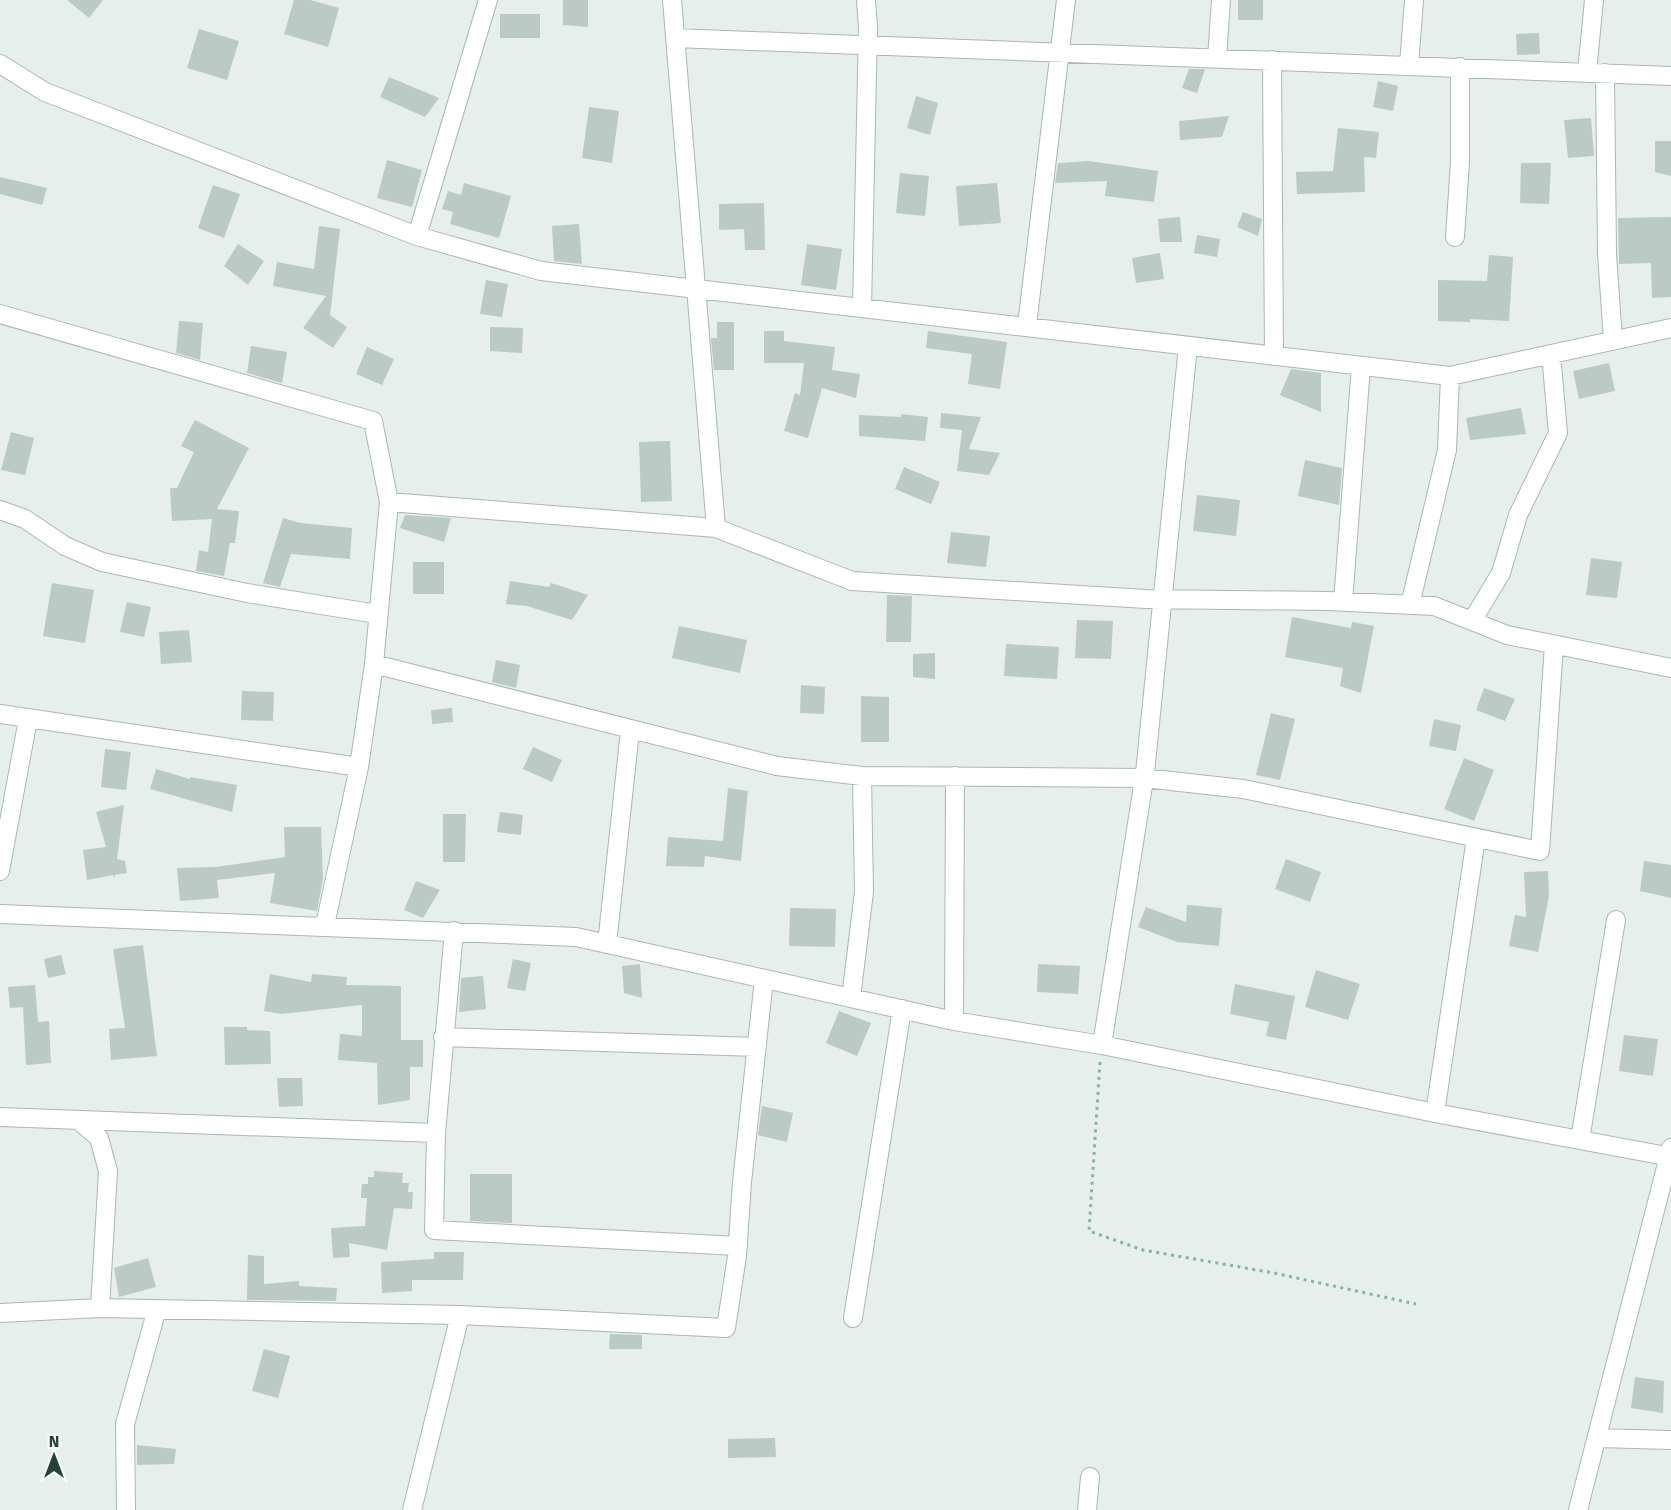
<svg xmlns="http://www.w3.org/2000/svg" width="1671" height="1510" font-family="'Fira Sans',sans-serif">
  <rect width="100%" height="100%" fill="#e6efeb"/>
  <path fill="#bbcac4" d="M67,0H103L89,18Z
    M294,0H310L339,8L328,47L284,34Z
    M563,0H588V27L563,25Z
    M1238,0H1263V20H1238Z
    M500,14H540V38H500Z
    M199,29L239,41L227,80L187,68Z
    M1539,33L1540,54L1517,55L1516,34Z
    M1189,69H1205L1197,93L1182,88Z
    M389,77L439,98L425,117L380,97Z
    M1378,81L1398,86L1393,111L1373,107Z
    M916,96L938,103L930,135L907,128Z
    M589,107L619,111L612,163L582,158Z
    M1229,116L1222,137L1180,140L1179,121Z
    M1591,118L1594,156L1568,158L1564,120Z
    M1338,128L1379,132L1376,158L1364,157L1365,192L1297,194L1296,172L1333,171Z
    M1655,141H1671V176L1655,172Z
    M387,160L422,170L412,207L377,198Z
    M1089,161L1158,171L1154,202L1105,196L1107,181L1055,183L1058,163Z
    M1521,163H1551L1549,204L1520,203Z
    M900,173L929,176L925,216L896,213Z
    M0,177L47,188L42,205L0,194Z
    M464,183L511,196L499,238L450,224L453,212L442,209L448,191L461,195Z
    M997,183L1001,223L959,226L956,186Z
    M213,185L240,194L224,238L198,228Z
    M764,203L765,250H745L744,229L719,230V204Z
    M1243,212L1262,219L1258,236L1237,227Z
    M1180,217L1182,242H1160L1158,219Z
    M1671,217V297L1652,298L1651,263L1619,264L1618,218Z
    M579,224L582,264L554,261L552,226Z
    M319,226L340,229L330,315L347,327L333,348L303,328L326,296L273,286L277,262L314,269Z
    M1197,235L1220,239L1217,257L1194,253Z
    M238,244L264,261L248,285L224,266Z
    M807,244L842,249L836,290L801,285Z
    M1160,253L1164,279L1136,283L1132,258Z
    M1489,255L1513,257L1509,321L1470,319V322L1438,321V280L1487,281Z
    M486,280L508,284L502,317L480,314Z
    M179,321L203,323L200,360L176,353Z
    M717,322H734V370H714L711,338H717Z
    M490,327L523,328L522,353L490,351Z
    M764,331H784V341L835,347L832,370L860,374L856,398L822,388L808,438L784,431L795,393L800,395L804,363H764Z
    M928,331L1007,342L1000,389L968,384L972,354L926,348Z
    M251,346L287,352L282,383L247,373Z
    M367,347L394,359L382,385L356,374Z
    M1609,363L1615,391L1579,399L1573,371Z
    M1291,369L1321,373V412L1280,395Z
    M1521,408L1526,434L1470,440L1466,418Z
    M941,413L981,417L969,449L1000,453L989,475L957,471L962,430L940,428Z
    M901,414L928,417L925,441L859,436V415L901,417Z
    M195,420L249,448L217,509L239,511L235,543H230L224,576L196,571L199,550L208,552L212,519L172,521L170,488H177L194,452L181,446Z
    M11,432L34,438L25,475L1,470Z
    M670,441L672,501L641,502L639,442Z
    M1305,460L1342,468L1339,505L1298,496Z
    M904,467L940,482L931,504L895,489Z
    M1197,495L1240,500L1236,536L1193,531Z
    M405,515L451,518L444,542L400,528Z
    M283,518L300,523L352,528L350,559L291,554L280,587L263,583Z
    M951,532L990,536L986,567L947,563Z
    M1591,558L1622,562L1617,598L1586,595Z
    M413,562H444V594H413Z
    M510,581L549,587L551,583L588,595L572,620L527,606L506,604Z
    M52,583L94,590L85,643L43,636Z
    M887,595L912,596L911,642H886Z
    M127,602L151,607L144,637L120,632Z
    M1292,617L1351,628L1352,622L1374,626L1361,693L1340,686L1343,668L1285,657Z
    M1077,620L1113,621L1111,659L1075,658Z
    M679,626L747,640L740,673L672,658Z
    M189,630L192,662L161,664L159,632Z
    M1006,644L1059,647L1057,679L1004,676Z
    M935,653V679L913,677V654Z
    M496,660L520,665L516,688L492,682Z
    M801,685L825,687L824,714L800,713Z
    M1484,688L1515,699L1505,721L1476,710Z
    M242,691L274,692L273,721L241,720Z
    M861,696L889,697V742H861Z
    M452,708L453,722L432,724L431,710Z
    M1271,713L1295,719L1280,780L1256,775Z
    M1434,719L1461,725L1456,751L1429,746Z
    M533,747L562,760L552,782L523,769Z
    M105,749L131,752L126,790L101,787Z
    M1464,758L1494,770L1474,821L1444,809Z
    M156,769L190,779V777L237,785L232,812L150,789Z
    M728,788L748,791L741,861L705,856L704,867L666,866L668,837L723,841Z
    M124,805L117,859L125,861L127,873L115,875L114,878L113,875L87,880L83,850L106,847L96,812Z
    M500,812L523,815L521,835L497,832Z
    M443,814H466L465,862H443Z
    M284,827H321L323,879L317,911L270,903L275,873L217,880L219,898L180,901L177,868L216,867L285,857Z
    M1286,859L1321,872L1310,902L1275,889Z
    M1644,861L1671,865V898L1640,891Z
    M1548,871L1549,896L1538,952L1509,946L1515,915L1526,917L1524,872Z
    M416,881L440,890L423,918L404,910Z
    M1187,905L1222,908L1219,946L1177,942L1138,927L1146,907L1186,922Z
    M790,908L836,909L835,947L789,946Z
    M143,945L157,1056L111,1060L109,1029L125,1028L113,949Z
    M61,955L66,974L48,978L44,959Z
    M513,959L531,963L525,991L507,988Z
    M640,964L642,998L624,993L622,966Z
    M1038,964L1080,966L1078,994L1037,992Z
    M1316,970L1360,984L1348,1020L1305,1007Z
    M270,974L311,982L312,974L347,977L346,985L401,986V1040H423V1067H410V1100L378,1105L377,1063L338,1060L340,1034L362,1036V1005L282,1014L264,1011Z
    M483,976L486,1009L459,1012L461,978Z
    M1235,984L1295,996L1286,1040L1266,1036L1269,1022L1230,1014Z
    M35,985L38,1022L49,1021L51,1063L26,1065L23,1007L10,1008L8,987Z
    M839,1011L871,1023L857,1056L826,1043Z
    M224,1027H247V1030L270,1031L271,1064L225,1065Z
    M1624,1035L1658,1039L1653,1076L1619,1071Z
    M277,1078H302L303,1106L279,1107Z
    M762,1106L793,1113L787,1142L758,1135Z
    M374,1171L403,1173L402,1183H409L408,1192H413L412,1209L394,1208L387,1250L349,1243L350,1257L333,1258L331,1228L365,1226L367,1198H361L362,1184H368V1177H374Z
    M470,1174H512V1223L470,1221Z
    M434,1252H464L463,1280H412V1291L382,1293L381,1262L434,1259Z
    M248,1255L264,1256V1284L299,1281V1286L337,1288L336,1301L247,1300Z
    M148,1258L156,1287L119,1297L114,1268Z
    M610,1334L642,1335V1349H609Z
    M264,1349L290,1356L278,1398L252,1391Z
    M1635,1377L1664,1381L1663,1413L1631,1408Z
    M775,1438L776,1457L728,1458V1439Z
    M137,1445L176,1449L174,1464L137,1465Z"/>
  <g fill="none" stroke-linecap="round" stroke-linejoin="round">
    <defs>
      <path id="minor" d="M672,0L716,528
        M675,38L1671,76
        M1217,59L1221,0
        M1272,60L1274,356
        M0,64L45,92L417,236L541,271L1450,376L1671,328
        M1409,65L1414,0
        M1587,72L1594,0
        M1605,73L1607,254L1613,340
        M417,236L488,0
        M1455,237L1460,162V67
        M862,308L868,27L866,0
        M0,314L373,421L389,502
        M1027,325L1066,0
        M0,510L25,519L65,546L102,562L247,593L377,614
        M1343,602L1361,366
        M1410,605L1447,450L1450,376
        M1472,621L1501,573L1518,515L1558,433L1551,354
        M374,664L777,766L862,776L1144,778L1243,789L1540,851L1554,645
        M0,714L359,767
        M0,871L28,719
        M0,914L576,937L954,1021L1102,1045L1435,1113L1671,1157
        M325,925L359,767L374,664L389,502L716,528L852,581L1146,599L1328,601L1434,606L1507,635L1671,668
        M454,931L436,1133L434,1230L738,1246
        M607,944L630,731
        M851,998L864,892L862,776
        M954,1021L955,776
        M443,1037L757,1047
        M1102,1045L1145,773L1188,346
        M1435,1113L1476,838
        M0,1117L436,1133
        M78,1120L99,1138L108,1171L100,1308
        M1580,1140L1616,920
        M0,1313L100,1308L460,1315L726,1328L737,1256L742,1182L764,979
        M853,1318L902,1009
        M1597,1438L1671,1440
        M126,1510L125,1424L157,1309
        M412,1510L460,1315
        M1087,1510L1090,1477
        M1578,1510L1671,1148"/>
    </defs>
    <use href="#minor" stroke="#a8b8b2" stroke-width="20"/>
    <path stroke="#86b3a5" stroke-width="3" stroke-dasharray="3 4.5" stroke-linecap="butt" d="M1100,1062L1089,1231L1143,1250L1274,1273L1416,1304"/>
    <use href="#minor" stroke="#fff" stroke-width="18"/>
  </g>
  <g transform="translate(54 1456)" stroke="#f7fbf9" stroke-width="4.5" paint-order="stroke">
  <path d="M0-4.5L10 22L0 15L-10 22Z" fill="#24423a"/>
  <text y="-9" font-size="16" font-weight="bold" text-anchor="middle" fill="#24423a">N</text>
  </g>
</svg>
